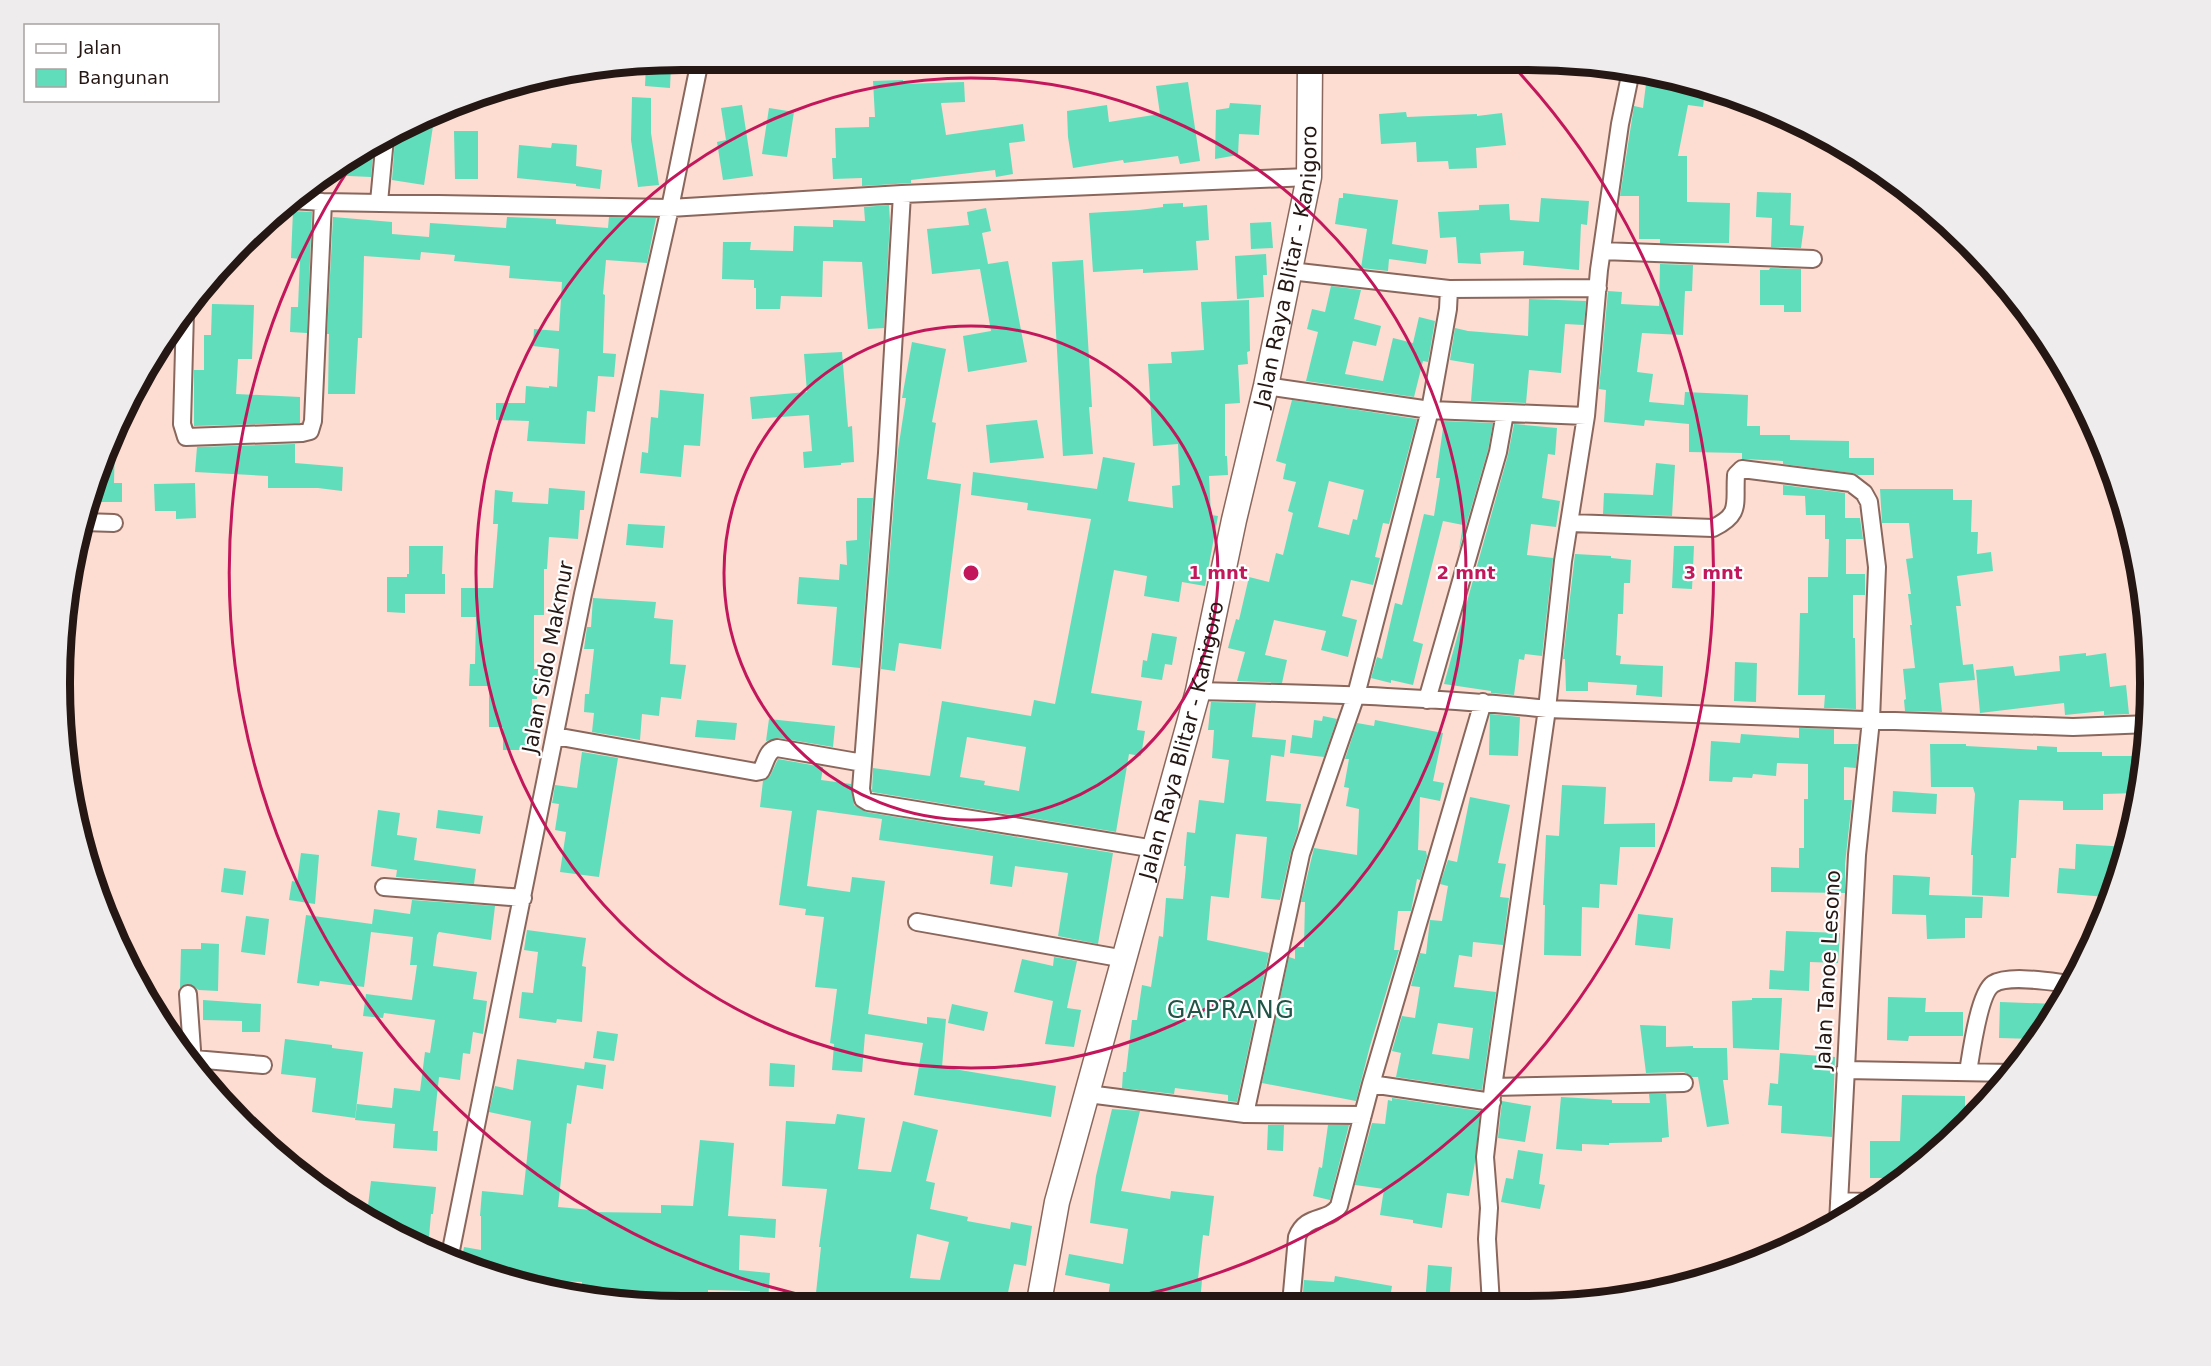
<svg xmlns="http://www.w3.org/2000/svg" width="2211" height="1366" font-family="'DejaVu Sans',sans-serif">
  <rect width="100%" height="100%" fill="#fddcd2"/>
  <path fill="#60ddbb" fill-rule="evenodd" d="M646,65H671L670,88L645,86Z
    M1647,76L1705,91L1703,107L1688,105L1678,156H1687V202L1730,203L1729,243H1660V239H1639V196H1620L1634,106L1643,108Z
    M903,80V84L964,82L965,102L941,103L946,135L1023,124L1025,141L1009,143L1013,174L996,177L995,170L911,180V183L862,186V178L833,179L832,158H836L835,128L869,127V117H875L873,81Z
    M1188,82L1200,161L1180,164L1178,156L1124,163L1123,160L1073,168L1068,137L1067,111L1107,105L1109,122L1160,114L1156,86Z
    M632,97L651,98V133L659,185L638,187L631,140Z
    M1230,103L1261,105L1259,135L1239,134L1238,155L1215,159L1216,110L1229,108Z
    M742,105L753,176L723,180L717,142L726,140L721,108Z
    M769,108L794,112L787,157L762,154Z
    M1406,112L1407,117L1477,114V116L1502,113L1506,145L1476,148L1477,168L1449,169L1448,161L1417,162L1416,142L1381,144L1379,114Z
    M435,113L424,185L392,180L395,139L394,133L407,124Z
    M454,131H478V179H455Z
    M552,143L577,145L576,166L602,170L600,189L576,186V184L517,178L519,145L551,148Z
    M374,145L371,177L327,175Z
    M1757,192L1791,193L1790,225L1804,226L1801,248L1771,247L1772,218L1756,217Z
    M1343,193L1398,200L1392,244L1428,250L1426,264L1389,259L1388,271L1361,268L1367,229L1335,224L1339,198H1343Z
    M1541,198L1589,201L1587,225L1581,224L1579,270L1523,265L1524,251L1480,253L1481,264L1458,263L1456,237L1440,238L1438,212L1479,210V205L1509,204L1510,220L1539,222Z
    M1183,203V207L1207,205L1209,240L1196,241L1198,270L1143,273V269L1093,272L1089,213L1139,210L1163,207V204Z
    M889,205L890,221L884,328L868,329L862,262L823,261L822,297L781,296L780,309H756V288H754V280L722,279L723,242H751L750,250L793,251L794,226L833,227V220L865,221L864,207Z
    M986,208L991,231L982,233L988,264L1008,261L1027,362L968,372L963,336L991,331L980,269L932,274L927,229L969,225L967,212Z
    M293,211L312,212L307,333L290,332L291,307H298L300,259L291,258Z
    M333,217L392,222V234L429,237L430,223L506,228L507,217L556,219V224L608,228L609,217L656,218L647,263L606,260L603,294L605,295L603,353L616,354L614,377L598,376L595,412L587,411L585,444L527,441L529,421L496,420V403H525L526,386L549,388V386L557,387L559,349L533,346L534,329L559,331L562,282L509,278L510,266L454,261L455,255L421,252L420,260L364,256L362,338H358L355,394H328L329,334H327Z
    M1271,222L1273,248L1251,249L1250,223Z
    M1266,254L1267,275H1263L1264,297L1237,299L1235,256Z
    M1083,260L1092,407H1089L1093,454L1063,456L1052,262Z
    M1660,264L1693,265L1692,291H1685L1683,335L1642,333L1637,372L1653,374L1649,402L1684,405L1685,392L1748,395L1747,426H1760V435H1790V440L1849,441V458H1874V475H1858L1852,473L1783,464V461L1742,459V453L1689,452V424L1645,420L1644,426L1604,422L1606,390L1599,389L1608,291L1622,292L1621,304L1659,306Z
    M1770,268L1801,269V312H1784V305H1760V270H1769Z
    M1331,286L1361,290L1354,319L1381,326L1376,346L1353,341L1345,374L1383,381L1393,338L1413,343L1419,317L1435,321L1428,362L1423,361L1414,397L1306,381L1318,332L1307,329L1312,309L1325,312Z
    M1529,299L1586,301L1584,325L1565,324L1561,373L1529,370L1526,403L1471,401L1474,364L1450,360L1455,328L1468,331L1528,336Z
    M1249,300L1250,351L1247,352L1248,364L1238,365L1240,403L1225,404V456H1227L1228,475L1209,476L1211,515L1218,516L1205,586L1182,582L1179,602L1144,596L1147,576L1114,570L1091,693L1142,701L1137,730L1145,731L1141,756L1129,754L1116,832L872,792L873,768L930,776L942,701L1031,716L1034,700L1055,704L1091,519L1027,510L1028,503L971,495L973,472L1097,489L1103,457L1135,463L1128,501L1173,508L1172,486L1180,485L1178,444L1153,446L1148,364L1172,363L1171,352L1204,350L1201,302ZM967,737L1026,747L1019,791L984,785L985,781L960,777Z
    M212,304L254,305L252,359H238L236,394L300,397V423L194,426V370H204V335H211Z
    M912,342L946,349L932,422L936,423L927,479L961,484L941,649L899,643L895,671L881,669L898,450L906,398H902Z
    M842,352L848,427L852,426L854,462L841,463V465L804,468L803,452L812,451L809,415L752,419L750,397L807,392L804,354Z
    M660,390L704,394L700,446L684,445L681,477L640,473L642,452L648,453L651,417L658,418Z
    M1292,400L1417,419L1389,524L1383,523L1375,557L1380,558L1373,585L1351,580L1342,616L1357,620L1348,657L1321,650L1326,631L1274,620L1265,655L1287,660L1282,683L1237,681L1245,652L1228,648L1236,619L1239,620L1249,577L1269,582L1276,553L1283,555L1293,513L1288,511L1296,482L1283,479L1286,464L1276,461ZM1329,481L1364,490L1357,520L1353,519L1349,535L1318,527Z
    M1037,420L1044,458L990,463L986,425Z
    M1444,421L1493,423L1488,450L1459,550L1463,525L1443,521L1413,641L1423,644L1413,685L1391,680V683L1371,678L1377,657L1382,659L1395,603L1402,605L1424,514L1434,516L1440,478H1436Z
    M1514,424L1557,428L1555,455L1548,454L1542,498L1560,501L1556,527L1531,524L1527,555L1553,558L1542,656L1525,654L1524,660L1519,659L1514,695L1491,693V691L1444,684L1508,455Z
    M115,439L114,483H122V502H88L93,483Z
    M295,444V463L343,467L342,491L318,488H268V476L195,472L197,447Z
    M1656,463L1675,465L1672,516L1603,514L1604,493L1653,495Z
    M195,483L196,518L176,519V511H155L154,484Z
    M1783,485L1845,493V518H1860L1863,539H1846V574H1865V595H1853V638H1855L1856,709L1824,708L1825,695H1798L1800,613H1808V577H1828L1829,539H1825V515H1806L1805,496L1783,495Z
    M549,488L585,491L584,510H580L578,539L549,537L547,569H544V615H534V669H538L537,699H532V733H534V750H503V727H489V686H469L470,664H475L476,617H461V588H493L498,524H493L495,490L513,492L512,502L548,504Z
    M1880,489H1953V500H1972L1971,532H1978L1977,554L1991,552L1993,571L1957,576L1961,606H1956L1963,665L1973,664L1975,680L1939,683L1942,712L1905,711L1904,700L1906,699L1903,669L1915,668L1910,625H1912L1908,594H1911L1906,559L1913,558L1909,523H1882Z
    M857,498H873L860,668L832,665L837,607L797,604L799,577L839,580L840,564L847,565L846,541L857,540Z
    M628,524L665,526L663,548L626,545Z
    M409,546H443L442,574H445V594H405V613L387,612V577H407V574H409Z
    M1674,546H1694L1692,589L1672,588Z
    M1575,554L1611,556V558L1631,560L1630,583H1624L1623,614H1618L1616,655L1621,656L1620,664L1663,666L1662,697L1636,695L1637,685L1588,682V691H1566L1565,659H1563Z
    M593,598L656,602L654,618L673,620L670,664L686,665L681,699L661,697L659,716L642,714L640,740L592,732L594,713L584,712L585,694H589L594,649H584L587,627H591Z
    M1152,633L1177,637L1172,665L1165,664L1162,680L1141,677L1143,660L1147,661Z
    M2086,653V656L2106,653L2110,687L2126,685L2129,714L2104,715V711L2065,715L2064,703L1980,713L1976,670L2013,666L2015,676L2060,671L2059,656Z
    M1735,662L1757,663L1756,702L1734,701Z
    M1211,702L1256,703L1252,737L1286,740L1284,757L1271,755L1266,801L1301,804L1298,830L1291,852L1280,900L1261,898L1267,837L1236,834L1229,898L1211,896L1207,940L1269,953L1237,1102L1228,1101V1095L1175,1088L1174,1094L1122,1088L1123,1072H1126L1132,1020H1137L1142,985L1151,987L1159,936L1163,937L1166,898L1183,899L1186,866H1184L1187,832L1195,833L1199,800L1224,803L1229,760L1212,758L1214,730H1208Z
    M1490,714L1520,717L1518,756L1489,755Z
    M1323,716L1337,719L1324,757L1290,753L1292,735L1312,738L1314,720L1322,721Z
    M769,719L835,726L833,747L779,738L766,741Z
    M697,720L737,723L735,740L695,737Z
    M1375,720L1443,733L1433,781L1444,783L1440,801L1420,797L1418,850L1426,851L1427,856L1420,880L1417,879L1411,911H1398L1394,950H1399L1370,1046L1356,1101L1262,1083L1289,957L1295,959V947H1304L1305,902H1301L1314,848L1357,855L1359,809L1346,806L1349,788L1344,787L1349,759H1345L1357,723L1374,726Z
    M1799,728L1834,729V744H1858L1856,768L1844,767V800H1852L1845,864V893L1771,892V867L1799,868V848H1804V799H1808V764L1777,763L1776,776L1753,774L1752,778L1733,777L1732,782L1709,781L1711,741L1740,743L1741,734L1799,738Z
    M1930,744H1966V746L2037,750V746L2057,747V752H2102V756H2144L2138,793L2103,794V810H2063V801L2019,800L2016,858H2011L2009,897L1972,895L1973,855H1971L1975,794L1973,787H1931Z
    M582,752L618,758L599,877L560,872L566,832L555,830L559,804L552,803L553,798L555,785L577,788Z
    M778,759L823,767L821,780L851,784L854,805L866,812L1113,853L1098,944L1058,936L1068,873L1015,866L1012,887L990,884L993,856L879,840L882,819L817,810L807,886L850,892L852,877L885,881L868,1014L927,1024V1017L946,1019L942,1067L1056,1086L1051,1117L914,1095L923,1043L865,1034L862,1072L832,1070L834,1044L830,1043L837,989L815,987L824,917L805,915L806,909L779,905L792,811L760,807L763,781L770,776Z
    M1562,785L1606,787L1604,824L1655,823V847H1620L1617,885L1600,884L1599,908L1582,907L1581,956L1544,955L1545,905H1543L1546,835L1559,836Z
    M1893,791L1937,794L1936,814L1892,812Z
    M1470,797L1510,805L1498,863L1506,864L1500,897L1509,898L1503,945L1473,942L1472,957L1459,955L1454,987L1496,992L1482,1090L1396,1077L1401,1053L1392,1051L1402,1016L1415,1018L1420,987L1411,986L1420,953L1426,954L1430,920L1442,921L1448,886L1440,884L1448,860L1457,862ZM1438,1023L1473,1028L1469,1059L1432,1054Z
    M378,810L400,813L397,835L417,838L414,860L476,869L474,884L396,877L397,870L371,866Z
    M438,810L483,816L480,834L436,828Z
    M2076,844L2129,847L2122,866L2109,865L2107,897L2057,893L2059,868L2075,869Z
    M301,853L319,855L315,904L289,900L292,881L297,882Z
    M224,868L246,871L243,895L221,892Z
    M1893,875L1930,877L1929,895L1983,897L1982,918H1965V938L1927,939L1926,915L1892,914Z
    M412,900L495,906L491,940L439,932L437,935L433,966L477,972L473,999L487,1001L483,1034L473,1032L470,1054L463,1053L460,1080L439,1077L433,1131H438L437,1151L393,1148L395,1124L355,1120L357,1104L392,1108L394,1088L420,1091L425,1052L430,1053L435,1020L384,1013L383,1018L363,1016L366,994L412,1000L417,965H410L413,937L371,932L374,909L410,914Z
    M1638,914L1673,918L1670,949L1635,945Z
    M306,915L372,924L364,987L320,981L319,986L297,983Z
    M246,916L269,919L265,955L241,952Z
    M527,930L586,938L582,966L586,967L582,1022L557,1019L556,1023L519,1018L522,992L533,993L538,952L524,950Z
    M1786,931L1840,933L1838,963L1810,962L1809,991L1769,989L1770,970L1784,971Z
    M201,943L219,944L218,991L199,990L188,984L180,988L181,949H201Z
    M1054,957L1077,961L1067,1008L1081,1010L1074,1047L1045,1044L1053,1001L1014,992L1022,959L1053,966Z
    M1888,997L1926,998L1925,1012H1963V1036H1909L1908,1041L1887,1040Z
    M1752,998H1782L1779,1050L1733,1048L1732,1001L1752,1000Z
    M203,1000L261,1004L260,1032H242V1021L203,1020Z
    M2000,1002L2058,1004L2037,1039L1999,1038Z
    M952,1004L988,1012L984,1031L948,1023Z
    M1640,1025L1666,1026V1047L1693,1046V1048H1727L1728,1080H1723L1729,1124L1707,1127L1698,1077H1692L1684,1072L1646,1073Z
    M597,1031L618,1034L614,1061L593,1058Z
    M285,1039L332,1045V1048L363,1052L355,1118L312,1112L316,1078L281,1074Z
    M1780,1053L1835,1057L1832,1137L1781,1133L1782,1106L1768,1105L1770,1083L1778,1084Z
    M517,1059L584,1069L585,1062L606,1065L603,1089L577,1085L571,1124L567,1123L558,1207L592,1210L591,1212L661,1213V1205L693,1206L700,1140L734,1143L728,1216L776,1219L775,1238L740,1235L739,1270L770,1273L768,1301H750V1291L708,1290V1301H687V1295L645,1292V1295H612V1288L582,1286V1282L526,1280L461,1263L464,1247L481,1250V1216H480L482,1191L523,1195L531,1121L489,1112L495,1086L513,1090Z
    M770,1063L795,1065L794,1087L769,1086Z
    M1649,1094H1666L1669,1137L1662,1138V1142L1609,1143V1145L1582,1144V1151L1556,1149L1561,1097L1612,1100V1103H1650Z
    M1902,1095L1965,1096V1110L1976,1111L1939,1151L1901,1178H1870V1141H1900Z
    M1392,1098L1480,1111L1475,1162L1469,1196L1447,1193L1442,1228L1413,1223V1220L1380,1215L1384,1189L1355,1185L1372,1123L1385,1124L1388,1100L1392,1101Z
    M1502,1101L1531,1106L1525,1142L1498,1138Z
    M1112,1109L1140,1111L1121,1191L1170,1199L1171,1191L1214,1196L1209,1236L1203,1235L1198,1279L1202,1280L1200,1303L1150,1299L1149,1303H1107L1110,1284L1065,1275L1069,1254L1123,1264L1128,1229L1090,1223L1096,1176Z
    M837,1114L865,1118L858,1169L891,1172L903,1121L938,1130L926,1181L935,1183L930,1209L968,1217L967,1221L1010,1229L1011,1222L1032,1226L1026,1266L1014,1264L1006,1302H847L848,1297L816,1293L821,1247H819L827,1189L782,1186L786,1121L835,1124ZM917,1234L949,1242L940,1280L910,1278Z
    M1268,1125H1284L1283,1151L1267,1150Z
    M1328,1125H1349L1330,1200L1313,1196L1319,1167L1322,1168Z
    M1518,1150L1543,1154L1539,1184L1545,1185L1540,1209L1501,1202L1506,1178L1513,1179Z
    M371,1181L436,1187L433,1214H431L428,1249L367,1214Z
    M1428,1265L1452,1267L1449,1304H1425Z
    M1335,1276L1392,1286L1389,1304H1302L1304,1280L1334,1282Z"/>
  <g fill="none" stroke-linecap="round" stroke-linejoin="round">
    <defs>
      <path id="street" d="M902,194L887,453L861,789L863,799L868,802L1155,849
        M291,200L323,202L670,208L902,194L1309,177
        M379,202L385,138
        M1602,251L1813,259
        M1449,289L1598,288
        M185,312L182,424L186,437L302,433L310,431L313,421L323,202
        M1266,386L1430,410L1586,416
        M83,522L114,523
        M1570,523L1713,528C1742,514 1734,504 1736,475L1742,469L1851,483L1864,493L1869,502L1877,567L1871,720L1857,855L1838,1223
        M1198,691C1315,694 1431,696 1547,709L2073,727L2150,724
        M1427,700L1498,452L1505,413
        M555,736L756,772L761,771C766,762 767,750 777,748L863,763
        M384,887L523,898
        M917,922L1125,959
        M188,994L193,1064
        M194,1059L263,1065
        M1845,1070L2012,1073
        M1968,1072C1971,1054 1979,993 1993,984C2009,974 2052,982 2071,984
        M1371,1084L1492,1102
        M1493,1087L1684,1083
        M1088,1094L1245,1114L1363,1115
        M1245,1114L1301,854L1356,695L1430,410L1448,309L1449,289L1290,271
        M1839,1201L1868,1202
        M449,1260L583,594L670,208L699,65
        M1291,1304L1297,1237C1306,1213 1328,1223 1339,1206L1371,1084L1483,702
        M1491,1304L1487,1239L1489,1208L1485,1157L1493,1087L1547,709L1563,561L1586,416L1599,270L1620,124L1631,71"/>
      <g id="secondary">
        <path id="s1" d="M1039,1302L1057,1202L1198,691L1234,520L1266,386L1309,177L1310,65"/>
      </g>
    </defs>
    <use href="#street" stroke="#8a675c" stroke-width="20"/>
    <use href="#secondary" stroke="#8a675c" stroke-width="27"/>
    <use href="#street" stroke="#fff" stroke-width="16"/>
    <use href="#secondary" stroke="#fff" stroke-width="24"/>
  </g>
  <g fill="none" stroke="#c2185b" stroke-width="3">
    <circle cx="971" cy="573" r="247"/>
    <circle cx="971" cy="573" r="495"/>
    <path d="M829 1301A742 742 0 0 1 356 158M1514 67A742 742 0 0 1 1106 1303"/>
  </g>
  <g text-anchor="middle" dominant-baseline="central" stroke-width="4.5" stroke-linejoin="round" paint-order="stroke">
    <g font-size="21" fill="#251713" stroke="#fff">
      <text stroke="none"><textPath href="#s1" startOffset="1066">Jalan Raya Blitar - Kanigoro</textPath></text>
      <text transform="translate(548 657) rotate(-79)">Jalan Sido Makmur</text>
      <text stroke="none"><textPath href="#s1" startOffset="580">Jalan Raya Blitar - Kanigoro</textPath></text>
      <text transform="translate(1828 970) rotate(-87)">Jalan Tanoe Lesono</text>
    </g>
    <g font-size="24" letter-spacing="1.5" fill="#215446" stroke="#fff">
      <text x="1231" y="1010">GAPRANG</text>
    </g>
  </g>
  <path d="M0 0H2211V1366H0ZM682 70H1528A612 612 0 0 1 2140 682V684A612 612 0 0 1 1528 1296H682A612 612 0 0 1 70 684V682A612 612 0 0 1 682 70Z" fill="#eeecec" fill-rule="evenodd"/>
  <path fill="none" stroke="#251713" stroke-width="8" d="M682 70H1528A612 612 0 0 1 2140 682V684A612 612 0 0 1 1528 1296H682A612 612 0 0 1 70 684V682A612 612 0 0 1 682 70Z"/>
  <circle cx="971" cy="573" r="9" fill="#c2185b" stroke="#fff" stroke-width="3"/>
  <g font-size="18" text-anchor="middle" font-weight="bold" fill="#c2185b" stroke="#fff" stroke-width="4.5" stroke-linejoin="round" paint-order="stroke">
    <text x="1218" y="579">1 mnt</text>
    <text x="1466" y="579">2 mnt</text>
    <text x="1713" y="579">3 mnt</text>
  </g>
  <rect x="24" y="24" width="195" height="78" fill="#ffffff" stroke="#a8a2a1" stroke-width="1.5"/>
  <rect x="36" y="44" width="30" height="9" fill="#ffffff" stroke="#a8a2a1" stroke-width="1.5"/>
  <text x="78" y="54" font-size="18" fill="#251713">Jalan</text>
  <rect x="36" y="69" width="30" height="18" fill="#60ddbb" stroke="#a8a2a1" stroke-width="1.5"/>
  <text x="78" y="84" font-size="18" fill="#251713">Bangunan</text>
</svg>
